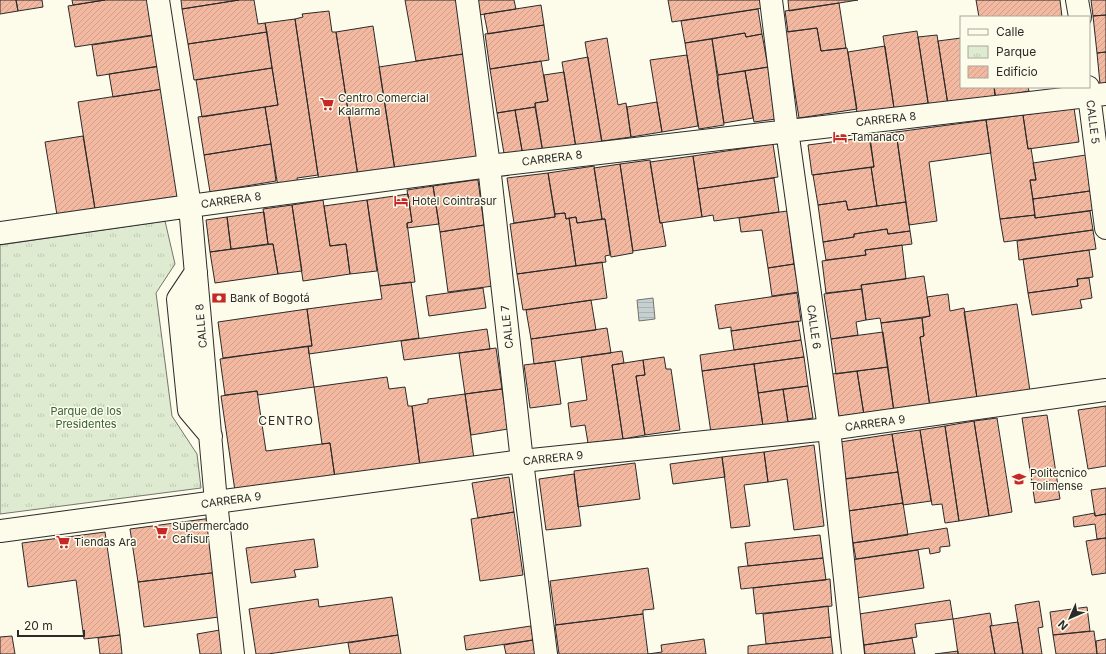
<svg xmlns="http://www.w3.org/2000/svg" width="1106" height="654" font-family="Inter,sans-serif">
  <defs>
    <pattern id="park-tufts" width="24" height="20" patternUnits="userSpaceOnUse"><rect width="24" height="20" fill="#deebd1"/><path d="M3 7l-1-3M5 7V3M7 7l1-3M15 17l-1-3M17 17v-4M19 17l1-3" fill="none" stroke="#bfcab4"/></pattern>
    <pattern id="water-rules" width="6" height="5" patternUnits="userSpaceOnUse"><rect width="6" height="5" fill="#c7d0d0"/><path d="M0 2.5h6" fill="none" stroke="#abb3b3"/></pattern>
    <pattern id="building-hatch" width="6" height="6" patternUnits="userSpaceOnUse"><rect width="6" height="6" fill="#f2b8a0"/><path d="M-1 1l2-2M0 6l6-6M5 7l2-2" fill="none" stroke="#d09e8a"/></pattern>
  </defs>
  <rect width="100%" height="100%" fill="#fdfbea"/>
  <path fill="url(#park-tufts)" stroke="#74746e" d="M165,221L175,264L156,293L172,416L197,454L201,488L0,514V245Z"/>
  <path fill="url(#water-rules)" stroke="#74746e" d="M653,298L655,319L639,321L637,300Z"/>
  <path fill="url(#building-hatch)" stroke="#2b2b2b" d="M0,0H16L18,11L0,14Z
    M16,0H42L43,7L18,11Z
    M72,0H105L73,5Z
    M105,0H153L159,34L75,47L68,6Z
    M181,0H239L182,9Z
    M239,0H254L258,24L265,23L267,32L188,44L182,9Z
    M405,0H457L465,52L463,54L416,61Z
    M477,0H514L516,9L479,15Z
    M668,0H761L763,8L672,22Z
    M788,0H858L789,11Z
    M976,0H1060L1062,17H979Z
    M1091,0H1106V15L1093,16Z
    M839,3L846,48L821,51L817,28L788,32L785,11Z
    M541,5L544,25L488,34L484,14Z
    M758,9L762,34L746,37L745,33L685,43L681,21Z
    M329,11L332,32H336L358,176L319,181L295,19L303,17L302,14Z
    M1106,15V52L1097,53L1093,16Z
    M295,19L318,175L297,178L298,184L278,187L265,107L278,105L265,23Z
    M544,25L549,60L490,69L485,34Z
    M373,26L395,170L358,176L336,32Z
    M817,28L821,51L847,48L857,109L799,118L785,32Z
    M917,31L928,103L894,108L883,36Z
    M267,32L272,68L194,80L188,44Z
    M745,33L746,37L762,34L768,67L718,75L712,39Z
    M163,34L168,65L97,76L92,45Z
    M937,35L948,105L929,108L918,37Z
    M607,38L618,105L626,103L631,137L602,141L585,42Z
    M961,38V87H994L996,98L948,105L938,41Z
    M712,39L724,125L699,129L685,43Z
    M885,46L894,108L857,113L848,52Z
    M1106,52V83L1100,84L1097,53Z
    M463,54L479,159L395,171L379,67Z
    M687,55L698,126L662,132L650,60Z
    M588,57L602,144L576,148L562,62Z
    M541,61L548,101L535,103V107L497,113L490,69Z
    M159,66L163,89L113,97L109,74Z
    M768,67L776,119L754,122L745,71Z
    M272,68L278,105L202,117L196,80Z
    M745,71L753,118L724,123L717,80H718V75Z
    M564,72L576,148L543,153L535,103L548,101L544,75Z
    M994,87H1028L1029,91L995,97Z
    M163,89L180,196L95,209L78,102Z
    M657,102L662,132L631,137L627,107Z
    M265,107L271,144L204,155L198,117Z
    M535,107L543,153L523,156L515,110Z
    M1074,108L1079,142L1028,149L1023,115Z
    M515,110L523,156L505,159L497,113Z
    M1023,115L1028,149L1031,148L1036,180H1030L1035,215L1000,219L986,120Z
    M986,120L991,153L929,162L937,221L909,225L896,132Z
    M896,132L906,202L877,206L871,167H874L869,136Z
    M83,136L95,209L57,215L45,142Z
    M870,137L874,167L812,175L808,145Z
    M271,144L276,181L210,192L204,155Z
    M773,144L778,177L698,189L693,156Z
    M1086,155L1090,191L1033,199L1030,180H1036L1033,163Z
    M693,156L702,217L660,223L650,162Z
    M650,160L660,223H662L666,246L633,251L620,164Z
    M620,164L633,253L611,257L605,219H602L594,168Z
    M594,166L602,219L577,223L576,217L566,219L565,213L555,214L548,173Z
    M871,167L877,206L848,210L846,201L818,205L813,175Z
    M548,173L555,217L514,223L507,178Z
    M774,178L779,212L714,221L713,215L702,217L698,189Z
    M475,180H478L484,225L440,232L433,186Z
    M433,186L439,224L407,228V223L412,222L407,190Z
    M1090,191L1094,210L1035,218L1033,199Z
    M408,194L412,222L407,223L415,282L380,286L367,200Z
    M323,200L330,246L346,244L350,274L303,281L292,205Z
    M367,200L377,271L350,274L346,244L330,246L324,206Z
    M846,201L848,210L906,202L910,231L888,234L887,229L854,234V237L823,242L818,205Z
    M292,205L302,271L278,274L273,244H268L263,209Z
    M787,211L794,264L768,268L762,230L741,232L739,218Z
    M1090,211L1093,230L1004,242L1000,219L1035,215V218Z
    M264,212L268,244L231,249L227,217Z
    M565,213L566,219L569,218L576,266L517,274L510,224L555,217V214Z
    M227,217L231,249L210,252L206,220Z
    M576,217L577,223L605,219L610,255L605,256L606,262L576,266L569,218Z
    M484,225L493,286L448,292L440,232Z
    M887,229L888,234L910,231L912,244L865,250L866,255L826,260L823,242L854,237V234Z
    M1093,230L1096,249L1019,260L1017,241Z
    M273,244L278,274L215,283L210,252Z
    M902,245L906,279L861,285L862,289L826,293L822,261L866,255L865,250Z
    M1089,250L1093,277L1077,279L1078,286L1028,293L1023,259Z
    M602,262L607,298L523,310L517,274Z
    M794,264L799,292L772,296L768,268Z
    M924,276L930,316L881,323L880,318L866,320L861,285Z
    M1089,278L1092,298L1080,300L1082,308L1032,315L1028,293L1078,286L1077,279Z
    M411,282L419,338L309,354L308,346H312L307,309L382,299L380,286Z
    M483,288L486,308L429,316L426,296Z
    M862,289L866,320L856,322L858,335L831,339L824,294Z
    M797,293L801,321L731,331V327L719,329L715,305Z
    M948,294L950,311L964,308L977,398L930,407L920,337L924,336L922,318L930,316L927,297Z
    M591,300L596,330L531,339L526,310Z
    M1017,304L1030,391L977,398L964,312Z
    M307,309L312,346L223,358L218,322Z
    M922,318L924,336L920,337L930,407L894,412L881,323Z
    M798,321L801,340L734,350L731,331Z
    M607,328L611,353L534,364L531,339Z
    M487,329L490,349L404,360L401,341Z
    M883,332L888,367L836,374L831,339Z
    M801,340L804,357L702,371L700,355Z
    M308,346L314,387L258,395L257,391L225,395L220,359Z
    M496,348L502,389L465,394L459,353Z
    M622,351L624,363L612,365L623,439L588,443L585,425L571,427L568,403L587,400L581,357Z
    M664,357L666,369H671L680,430L645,435L636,376L645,375L643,360Z
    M804,357L808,386L758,393L754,364Z
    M643,360L645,375L636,376L645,435L623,439L612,365Z
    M555,361L561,404L530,408L524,365Z
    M754,364L763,426L711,433L702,371Z
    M888,367L894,412L864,415L857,371Z
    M857,371L864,415L839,419L832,374Z
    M387,377L389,389L405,387L408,406H412L420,466L335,478L330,443L322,444L314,387Z
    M808,386L813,418L788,422L783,389Z
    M502,389L508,429L471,435L465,394Z
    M783,389L788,422L763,426L758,393Z
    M257,391L266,451L330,443L335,478L235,491L221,396Z
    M465,394L474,459L420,466L412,406L428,403V399Z
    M1106,406V466L1088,469L1078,410Z
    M1047,415L1060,499L1035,503L1022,418Z
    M997,418L1012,512L989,516L974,421Z
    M974,421L989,516L959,521L945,426Z
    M945,426L959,521L945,523L942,504L932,505L920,430Z
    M920,430L931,501L903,505L892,434Z
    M892,434L898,472L846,479L840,442Z
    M814,445L824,526L794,530L787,479L768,482L764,452Z
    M764,452L768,482L744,485L750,526L731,528L722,457Z
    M722,457L725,477L673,484L670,464Z
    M635,463L640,499L578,507L574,471Z
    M898,472L903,503L848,511L843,479Z
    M574,474L581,526L546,530L539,479Z
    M509,477L514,512L478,518L472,483Z
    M1106,488V514L1095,516L1091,490Z
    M903,503L908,535L853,543L848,511Z
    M514,512L523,575L480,581L471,519Z
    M1095,513V516L1106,514V538L1097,539L1095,524L1074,527L1073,517Z
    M212,518L219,572L138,582L130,529Z
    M947,528L950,546L940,547V552L930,554L929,548L856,559L853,543Z
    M105,532L120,635L84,639L76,580L28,587L22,543Z
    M820,535L823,558L748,566L745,543Z
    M1106,538V573L1092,575L1086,541Z
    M314,539L318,567L294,570L296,577L251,583L246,548Z
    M918,550L924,588L856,598L851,560Z
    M823,558L826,580L741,589L738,567Z
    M648,568L654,609L643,610V614L556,625L550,581Z
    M219,572L226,616L144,627L138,582Z
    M830,579L832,606L756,614L753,588Z
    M392,597L398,635L268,654H256L249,609L318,599L319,607Z
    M950,600L953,619L915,624L917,637L864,645L859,614Z
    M1039,601L1043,627L1038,628L1042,654H1023L1015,605Z
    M828,606L831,637L766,644L763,614Z
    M1087,607L1090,631L1053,635L1050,612Z
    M990,613L992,625L990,626L995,654H958L953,619Z
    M643,614L648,654H559L555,625Z
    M1018,622L1023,654H995L990,626Z
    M531,626L533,640L466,650L464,636Z
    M220,630L224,654H200L197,634Z
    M1094,631L1097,654H1056L1053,635Z
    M120,635L122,654H100L98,638Z
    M398,635L401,654H350L348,643Z
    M12,636L15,654H0V637Z
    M831,637L833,654H748V646Z
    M912,638L915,654H865L864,645Z
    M704,639L706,654H648L662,652L661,645Z
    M1106,639V654H1097L1096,641Z
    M533,640L535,654H506L504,645Z
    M958,651V654H935Z"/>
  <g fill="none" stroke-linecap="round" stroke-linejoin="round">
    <defs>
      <path id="minor" d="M158,0L190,206L216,502L233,654
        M467,0L489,166L522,461L546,654
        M771,0L787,130L829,429L853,654
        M1077,0L1080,17
        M1088,87L1106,228
        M0,233L190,206L489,166L1106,94
        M196,272L178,299L189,410L211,436"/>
      <path id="major" d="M0,531L522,461L829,429L1106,390"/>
    </defs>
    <use href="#minor" stroke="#2b2b2b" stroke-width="24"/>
    <use href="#major" stroke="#2b2b2b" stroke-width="24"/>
    <use href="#minor" stroke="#fdfbea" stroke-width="22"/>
    <use href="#major" stroke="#fdfbea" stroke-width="22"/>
  </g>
  <defs>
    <symbol id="supermarket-bare" viewBox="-9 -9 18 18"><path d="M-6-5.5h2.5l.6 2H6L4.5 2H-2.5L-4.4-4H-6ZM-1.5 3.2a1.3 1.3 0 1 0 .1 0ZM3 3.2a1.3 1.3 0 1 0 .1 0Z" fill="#c62828" stroke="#fdfbea" stroke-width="2.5" paint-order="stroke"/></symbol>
    <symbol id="hotel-bare" viewBox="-9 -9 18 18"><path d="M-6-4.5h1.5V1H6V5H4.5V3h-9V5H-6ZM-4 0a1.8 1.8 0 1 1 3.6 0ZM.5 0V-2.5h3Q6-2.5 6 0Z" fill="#c62828" stroke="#fdfbea" stroke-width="2.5" paint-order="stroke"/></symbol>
    <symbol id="bank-bare" viewBox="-9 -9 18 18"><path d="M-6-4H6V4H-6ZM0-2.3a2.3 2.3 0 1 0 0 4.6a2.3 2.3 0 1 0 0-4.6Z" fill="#c62828" stroke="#fdfbea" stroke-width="2.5" paint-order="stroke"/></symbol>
    <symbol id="university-bare" viewBox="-9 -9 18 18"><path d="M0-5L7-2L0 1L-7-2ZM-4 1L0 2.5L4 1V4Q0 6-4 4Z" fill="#c62828" stroke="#fdfbea" stroke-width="2.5" paint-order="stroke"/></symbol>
  </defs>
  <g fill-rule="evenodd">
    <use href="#supermarket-bare" x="317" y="94" width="20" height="20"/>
    <use href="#hotel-bare" x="830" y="127" width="20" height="20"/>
    <use href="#hotel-bare" x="391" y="191" width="20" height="20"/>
    <use href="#bank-bare" x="209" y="288" width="20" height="20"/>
    <use href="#university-bare" x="1009" y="469" width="20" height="20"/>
    <use href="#supermarket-bare" x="151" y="522" width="20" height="20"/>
    <use href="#supermarket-bare" x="53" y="532" width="20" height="20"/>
  </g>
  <g text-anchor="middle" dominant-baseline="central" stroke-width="3" stroke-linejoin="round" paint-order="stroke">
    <g font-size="11" fill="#2b2b2b" stroke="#fdfbea" text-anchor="start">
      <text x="338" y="98">Centro Comercial<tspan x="338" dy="13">Kalarma</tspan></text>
      <text x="851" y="137">Tamanaco</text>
      <text x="412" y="201">Hotel Cointrasur</text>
      <text x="230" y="298">Bank of Bogotá</text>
      <text x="1030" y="473">Politecnico<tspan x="1030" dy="13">Tolimense</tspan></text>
      <text x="172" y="526">Supermercado<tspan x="172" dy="13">Cafisur</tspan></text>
      <text x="74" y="542">Tiendas Ara</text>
    </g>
    <g font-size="11" fill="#2b2b2b" stroke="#fdfbea">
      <text transform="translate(886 119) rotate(-6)">CARRERA 8</text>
      <text transform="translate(1093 122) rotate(83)">CALLE 5</text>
      <text transform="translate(552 158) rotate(-7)">CARRERA 8</text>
      <text transform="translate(231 200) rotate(-8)">CARRERA 8</text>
      <text transform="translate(201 326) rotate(-95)">CALLE 8</text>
      <text transform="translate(507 327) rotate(-96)">CALLE 7</text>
      <text transform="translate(814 327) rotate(82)">CALLE 6</text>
      <text transform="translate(875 423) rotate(-8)">CARRERA 9</text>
      <text transform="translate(553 458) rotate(-6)">CARRERA 9</text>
      <text transform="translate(231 500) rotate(-8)">CARRERA 9</text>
    </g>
    <g font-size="11" fill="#34623c" stroke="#fdfbea">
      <text x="86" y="411">Parque de los<tspan x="86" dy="13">Presidentes</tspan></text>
    </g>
    <g font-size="12" letter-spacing="1" fill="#2b2b2b" stroke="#fdfbea">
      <text x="286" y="420">CENTRO</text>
    </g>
  </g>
  <rect x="960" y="16" width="130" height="72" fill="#fdfbea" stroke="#a9a89e"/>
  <rect x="968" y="29" width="20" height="6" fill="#fdfbea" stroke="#a9a89e"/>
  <text x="996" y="36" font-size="12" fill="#2b2b2b">Calle</text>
  <rect x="968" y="46" width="20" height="12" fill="url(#park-tufts)" stroke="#a9a89e"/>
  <text x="996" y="56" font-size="12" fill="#2b2b2b">Parque</text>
  <rect x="968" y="66" width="20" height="12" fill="url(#building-hatch)" stroke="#a9a89e"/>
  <text x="996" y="76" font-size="12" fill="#2b2b2b">Edificio</text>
  <g transform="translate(1070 618) rotate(225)" stroke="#fdfbea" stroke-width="3" paint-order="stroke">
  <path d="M0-3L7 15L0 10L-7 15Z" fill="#2b2b2b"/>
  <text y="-6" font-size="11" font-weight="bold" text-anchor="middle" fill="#2b2b2b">N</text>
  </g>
  <path d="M18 630v6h66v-6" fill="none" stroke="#2b2b2b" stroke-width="2"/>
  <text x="24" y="630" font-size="12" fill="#2b2b2b" stroke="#fdfbea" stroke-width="3" paint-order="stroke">20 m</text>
</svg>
